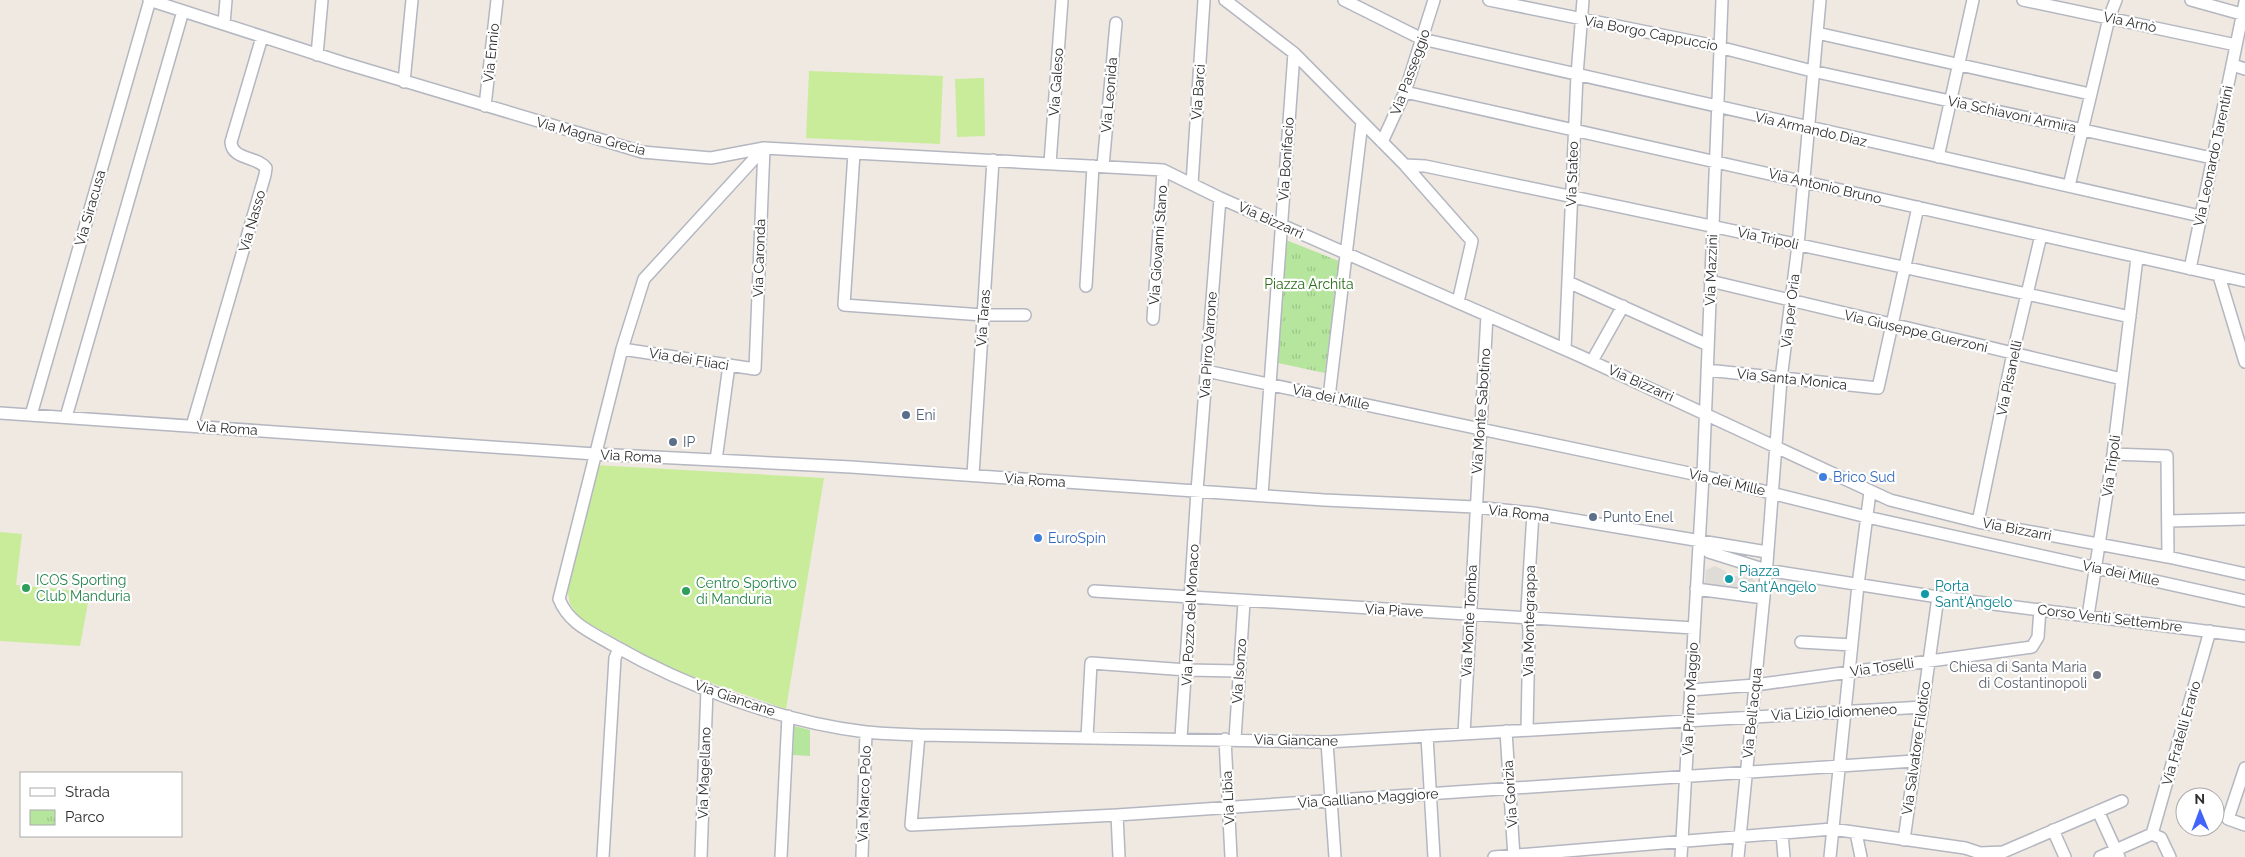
<svg xmlns="http://www.w3.org/2000/svg" width="2245" height="857" font-family="Raleway,sans-serif">
  <defs>
    <pattern id="park-tufts" width="24" height="20" patternUnits="userSpaceOnUse" patternTransform="scale(1.25)"><rect width="24" height="20" fill="#b6e59e"/><path d="M3 7l-1-3M5 7V3M7 7l1-3M15 17l-1-3M17 17v-4M19 17l1-3" fill="none" stroke="#9dc588"/></pattern>
  </defs>
  <rect width="100%" height="100%" fill="#efe9e1"/>
  <path fill="#b6e59e" d="M794,726L810,730V756L793,755Z"/>
  <path fill="url(#park-tufts)" d="M1286,240L1339,261L1325,373L1278,363Z"/>
  <path fill="#c9ec9a" d="M809,71L943,76L940,144L806,138Z
    M984,78L985,136L957,137L955,79Z
    M595,465L824,478L786,709L671,669L586,622L578,616L570,604L566,582Z
    M0,532L22,534L16,585L90,592L80,646L0,641Z"/>
  <path fill="#dfdcd8" d="M1715,566L1725,571L1728,575L1752,578L1757,584L1758,591L1704,586L1706,570Z"/>
  <g fill="none" stroke-linecap="round" stroke-linejoin="round">
    <defs>
      <path id="minor" d="M149,0L344,63L642,152L711,158L764,148L1163,170L1220,198L1580,356L1890,500L1978,522L2168,557L2245,574
        M1225,0L1294,53L1405,165L1472,241L1458,302
        M1344,0L1422,39L2200,216
        M1489,0L1711,45L1812,71L2212,158
        M2023,0L2236,45
        M2191,0L2245,15
        M224,24L226,0
        M1817,33L2090,94
        M317,55L322,0
        M2233,65L2245,69
        M404,82L412,0
        M1405,92L2245,281
        M485,106L497,0
        M1382,142L1405,92L1434,0
        M764,148L644,279L622,349L559,599C569,624 591,632 613,645C686,687 782,722 866,732C884,734 902,734 919,735L1327,742L1923,707
        M854,153L844,305L983,315H1025
        M1938,157L1973,0
        M1050,163L1062,0
        M1405,165L1425,166C1660,215 1895,264 2130,317
        M1103,166L1116,23
        M1192,184L1204,0
        M2069,186L2109,18L2116,0
        M2190,269L2245,2
        M2219,276L2245,362
        M1710,281L2122,379
        M1568,282L1708,345
        M1086,286L1093,166
        M1153,319L1163,170
        M622,349L755,369L764,148
        M1565,349L1577,75L1583,0
        M1592,361L1623,306
        M1707,370L1878,388L1918,207
        M1206,371L1703,476L1867,517L2245,601
        M1329,397L1362,122
        M0,413L595,454L851,467L1324,500L1475,507L1533,513L1767,552
        M31,415L150,0
        M66,417L183,11
        M192,426L265,175L266,168C257,156 232,160 231,142L262,37
        M2113,454L2167,456L2168,557
        M716,460L729,365
        M973,475L993,160
        M1262,495L1294,53
        M2169,521L2245,519
        M1978,522L2013,353L2041,235
        M1698,541L1709,552L1766,570L1938,597L2245,636
        M1696,589L1764,598
        M1094,591L1694,628
        M2088,616L2113,454L2137,258
        M1801,642L1852,645
        M1691,690L1755,685L2032,647L2038,637L2040,609
        M1527,730L1529,631L1527,610L1533,513
        M1506,731L1514,857
        M1464,734L1487,315
        M919,735L911,825L1117,815L1914,761
        M1427,736L1434,857
        M1087,738L1091,663L1187,670L1239,671
        M1181,738L1197,491L1220,198
        M1225,739L1231,857
        M1235,739L1244,602
        M1327,742L1335,857
        M2245,768L2228,819L2245,825
        M2098,811L2119,857
        M1117,815L1119,857
        M2053,830L2065,857
        M1782,833L1784,857
        M1856,833L1861,857
        M2152,834L2210,631
        M2152,834L2161,838L2170,857
        M1904,840L1938,597
        M603,857L615,658L619,648
        M701,857L707,689
        M781,857L788,716
        M862,857L866,732
        M1494,857L1832,829L1965,848L1980,853L2003,852L2122,801
        M1681,857L1703,476L1722,0
        M1738,857L1766,576L1781,379L1798,245L1820,0
        M1830,857L1858,585L1870,492
        M2100,857L2152,834"/>
    </defs>
    <use href="#minor" stroke="#b4b7c1" stroke-width="14"/>
    <use href="#minor" stroke="#fff" stroke-width="11"/>
  </g>
  <g fill="#5c6f8a" stroke="#fff" stroke-width="2">
    <circle cx="906" cy="415" r="5"/>
    <circle cx="673" cy="442" r="5"/>
    <circle cx="1593" cy="517" r="5"/>
  </g>
  <g fill="#3f7fe0" stroke="#fff" stroke-width="2">
    <circle cx="1823" cy="477" r="5"/>
    <circle cx="1038" cy="538" r="5"/>
  </g>
  <g fill="#0f9aa8" stroke="#fff" stroke-width="2">
    <circle cx="1729" cy="579" r="5"/>
    <circle cx="1925" cy="594" r="5"/>
  </g>
  <g fill="#2e9e5b" stroke="#fff" stroke-width="2">
    <circle cx="26" cy="588" r="5"/>
    <circle cx="686" cy="591" r="5"/>
  </g>
  <circle fill="#6b7280" stroke="#fff" stroke-width="2" cx="2097" cy="675" r="5"/>
  <g text-anchor="middle" dominant-baseline="central" stroke-width="4.5" stroke-linejoin="round" paint-order="stroke">
    <g font-size="14" fill="#2e2e2e" stroke="#fff">
      <text transform="translate(2130 22) rotate(12)">Via Arnò</text>
      <text transform="translate(1651 33) rotate(11)">Via Borgo Cappuccio</text>
      <text transform="translate(491 53) rotate(-84)">Via Ennio</text>
      <text transform="translate(1410 72) rotate(-70)">Via Passeggio</text>
      <text transform="translate(1056 82) rotate(-86)">Via Galeso</text>
      <text transform="translate(1198 92) rotate(-86)">Via Barci</text>
      <text transform="translate(1109 95) rotate(-85)">Via Leonida</text>
      <text transform="translate(2012 114) rotate(12)">Via Schiavoni Armira</text>
      <text transform="translate(1811 129) rotate(13)">Via Armando Diaz</text>
      <text transform="translate(591 136) rotate(15)">Via Magna Grecia</text>
      <text transform="translate(2213 156) rotate(-78)">Via Leonardo Tarentini</text>
      <text transform="translate(1286 159) rotate(-86)">Via Bonifacio</text>
      <text transform="translate(1572 174) rotate(-88)">Via Stateo</text>
      <text transform="translate(1825 186) rotate(13)">Via Antonio Bruno</text>
      <text transform="translate(90 208) rotate(-74)">Via Siracusa</text>
      <text transform="translate(1271 220) rotate(24)">Via Bizzarri</text>
      <text transform="translate(252 221) rotate(-74)">Via Nasso</text>
      <text transform="translate(1768 238) rotate(12)">Via Tripoli</text>
      <text transform="translate(1158 245) rotate(-86)">Via Giovanni Stano</text>
      <text transform="translate(759 258) rotate(-88)">Via Caronda</text>
      <text transform="translate(1711 270) rotate(-88)">Via Mazzini</text>
      <text transform="translate(1790 311) rotate(-83)">Via per Oria</text>
      <text transform="translate(983 318) rotate(-86)">Via Taras</text>
      <text transform="translate(1916 331) rotate(13)">Via Giuseppe Guerzoni</text>
      <text transform="translate(1208 345) rotate(-86)">Via Pirro Varrone</text>
      <text transform="translate(689 359) rotate(9)">Via dei Fliaci</text>
      <text transform="translate(2009 378) rotate(-78)">Via Pisanelli</text>
      <text transform="translate(1792 379) rotate(6)">Via Santa Monica</text>
      <text transform="translate(1641 383) rotate(24)">Via Bizzarri</text>
      <text transform="translate(1331 397) rotate(12)">Via dei Mille</text>
      <text transform="translate(1481 411) rotate(-86)">Via Monte Sabotino</text>
      <text transform="translate(227 428) rotate(4)">Via Roma</text>
      <text transform="translate(631 456) rotate(3)">Via Roma</text>
      <text transform="translate(2111 466) rotate(-82)">Via Tripoli</text>
      <text transform="translate(1035 480) rotate(4)">Via Roma</text>
      <text transform="translate(1727 482) rotate(13)">Via dei Mille</text>
      <text transform="translate(1519 513) rotate(7)">Via Roma</text>
      <text transform="translate(2017 529) rotate(11)">Via Bizzarri</text>
      <text transform="translate(2121 573) rotate(12)">Via dei Mille</text>
      <text transform="translate(1394 610) rotate(3)">Via Piave</text>
      <text transform="translate(1190 615) rotate(-87)">Via Pozzo del Monaco</text>
      <text transform="translate(2110 618) rotate(7)">Corso Venti Settembre</text>
      <text transform="translate(1469 621) rotate(-87)">Via Monte Tomba</text>
      <text transform="translate(1529 621) rotate(-89)">Via Montegrappa</text>
      <text transform="translate(1882 667) rotate(-8)">Via Toselli</text>
      <text transform="translate(1239 671) rotate(-86)">Via Isonzo</text>
      <text transform="translate(735 698) rotate(19)">Via Giancane</text>
      <text transform="translate(1690 699) rotate(-87)">Via Primo Maggio</text>
      <text transform="translate(1834 712) rotate(-3)">Via Lizio Idiomeneo</text>
      <text transform="translate(1752 713) rotate(-84)">Via Bell'acqua</text>
      <text transform="translate(2181 733) rotate(-74)">Via Fratelli Erario</text>
      <text transform="translate(1296 740) rotate(1)">Via Giancane</text>
      <text transform="translate(1916 748) rotate(-82)">Via Salvatore Filotico</text>
      <text transform="translate(704 773) rotate(-88)">Via Magellano</text>
      <text transform="translate(864 794) rotate(-88)">Via Marco Polo</text>
      <text transform="translate(1510 794) rotate(-94)">Via Gorizia</text>
      <text transform="translate(1228 798) rotate(-93)">Via Libia</text>
      <text transform="translate(1368 798) rotate(-4)">Via Galliano Maggiore</text>
    </g>
    <g font-size="14" fill="#2c6e1b" stroke="#fff">
      <text x="1309" y="284">Piazza Archita</text>
    </g>
    <g font-size="14" fill="#4e5e75" stroke="#fff" text-anchor="start">
      <text x="916" y="415">Eni</text>
      <text x="683" y="442">IP</text>
      <text x="1603" y="517">Punto Enel</text>
    </g>
    <g font-size="14" fill="#366cbe" stroke="#fff" text-anchor="start">
      <text x="1833" y="477">Brico Sud</text>
      <text x="1048" y="538">EuroSpin</text>
    </g>
    <g font-size="14" fill="#0d838f" stroke="#fff" text-anchor="start">
      <text x="1739" y="571">Piazza<tspan x="1739" dy="16">Sant'Angelo</tspan></text>
      <text x="1935" y="586">Porta<tspan x="1935" dy="16">Sant'Angelo</tspan></text>
    </g>
    <g font-size="14" fill="#27864d" stroke="#fff" text-anchor="start">
      <text x="36" y="580">ICOS Sporting<tspan x="36" dy="16">Club Manduria</tspan></text>
      <text x="696" y="583">Centro Sportivo<tspan x="696" dy="16">di Manduria</tspan></text>
    </g>
    <g font-size="14" fill="#5b616d" stroke="#fff" text-anchor="end">
      <text x="2087" y="667">Chiesa di Santa Maria<tspan x="2087" dy="16">di Costantinopoli</tspan></text>
    </g>
  </g>
  <rect x="20" y="772" width="162" height="65" fill="#ffffff" stroke="#ababab"/>
  <rect x="30" y="788" width="25" height="8" fill="#ffffff" stroke="#ababab"/>
  <text x="65" y="797" font-size="15" fill="#2e2e2e">Strada</text>
  <rect x="30" y="810" width="25" height="15" fill="url(#park-tufts)" stroke="#ababab"/>
  <text x="65" y="822" font-size="15" fill="#2e2e2e">Parco</text>
  <g transform="translate(2200 812) rotate(359)"><circle r="24" fill="#ffffff" stroke="#ababab"/>
  <path d="M0-4L9 19L0 12L-9 19Z" fill="#4264fb"/>
  <text y="-8" font-size="14" font-weight="bold" text-anchor="middle" fill="#2e2e2e">N</text>
  </g>
</svg>
